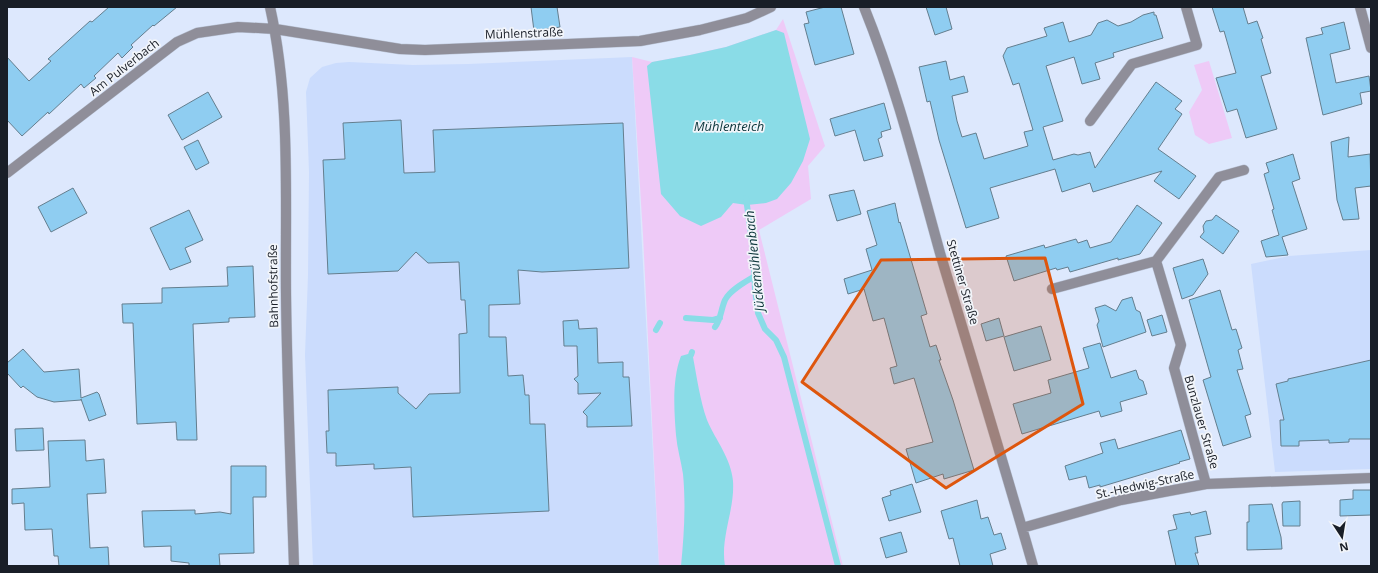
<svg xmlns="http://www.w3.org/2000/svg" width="1378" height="573" font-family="'Open Sans',sans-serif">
  <rect width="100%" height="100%" fill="#dde8fd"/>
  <path fill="#cbdcfd" d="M632,57L659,566H313L305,355L308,275L309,172L306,92L310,78L322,67L336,63L349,62L413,65L468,64Z
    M1371,250V469L1275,472L1251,264L1289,256Z"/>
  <path fill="#eecaf7" d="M783,19L825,146L808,166L811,199L759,230L843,566H659L643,235L632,57L652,62L690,55L726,47L776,30Z
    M1209,61L1232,138L1209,144L1195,135L1189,112L1202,90L1194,65Z"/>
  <path fill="#8adce7" d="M776,30L784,33L810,139L803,161L791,183L777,199L766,203L747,205L733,203L721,217L701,226L680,216L661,194L647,66L652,62L690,55L726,47Z
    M688,354L693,357C697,378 700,400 707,420C716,441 731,458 733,481C735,510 720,537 725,566H681C684,535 686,505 683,474C681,461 677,448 676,435C674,410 672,379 681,356Z"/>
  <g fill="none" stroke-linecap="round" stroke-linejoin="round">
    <path stroke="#8adce7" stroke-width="6" d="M746,198L753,249L755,289L758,313L765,329L776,340L784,357L838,566
      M686,318L713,320L720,318
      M715,327C721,319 721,309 725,300C730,290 745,282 755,276
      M656,330L660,323
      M691,355L692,352"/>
  </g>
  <path fill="#8fcdf1" stroke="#647e8e" d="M109,7H177L154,26L153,25L131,45L133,47L122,58L118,53L94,76L96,78L84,88L81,84L49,114L48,112L22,136L7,120V57L29,81L51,61L48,59L90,21L92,22Z
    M531,7H557L560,27L534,31Z
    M825,7H841L854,54L815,65L804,24L809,23L806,12Z
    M926,7H946L952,29L935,35Z
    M1212,7H1243L1248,24L1257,21L1263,38L1261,39L1271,73L1261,76L1277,129L1246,138L1237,109L1227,112L1216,78L1236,73L1224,31L1220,32Z
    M1154,12V15H1156L1163,38L1113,53L1114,57L1095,63L1100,79L1082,84L1074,57L1046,66L1063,121L1043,127L1053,160L1074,154L1078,155L1090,152L1095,168L1156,82L1182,101L1175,109L1182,114L1158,149L1196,176L1179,199L1154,181L1162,171L1093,192L1090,183L1062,192L1055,169L990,188L999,218L966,228L939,140L930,101L927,102L919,67L946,61L950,80L964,76L968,92L952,96L957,121L962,137L976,133L984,159L1028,146L1024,132L1033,130L1019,83L1013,85L1003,56L1007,48L1047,36L1044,28L1063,22L1069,42L1091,35L1098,23L1107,20L1118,26L1131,22L1143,15Z
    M1344,22L1350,49L1330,54L1336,83L1369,76L1371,91L1360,93L1362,104L1323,115L1306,38L1323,34L1321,28Z
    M208,92L222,117L182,140L168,115Z
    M884,103L891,129L881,132L882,137L878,139L883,156L864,161L855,130L835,136L830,119Z
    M401,120L404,173L435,172L433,130L623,123L629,268L542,272L518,270L520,304L489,305V337H506L508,376L523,375L525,395H529L530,424H545L549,511L413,517L411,467L374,469V464L336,466V453H327L326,431H329L328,390L398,387V393L416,409L429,394L460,393L459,334L467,333L465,300H461L459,262L428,263L416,252L398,271L328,274L323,160L345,159L343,123Z
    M1349,137L1348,157L1370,154L1371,186L1355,188L1359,219L1343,220L1337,200L1331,142Z
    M198,140L209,163L196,170L184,147Z
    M1293,154L1300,179L1292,182L1307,229L1282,237L1288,255L1266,257L1261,241L1279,235L1272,210L1274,209L1264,174L1269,172L1266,163Z
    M73,188L87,213L51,232L38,207Z
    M854,190L861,214L837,221L829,195Z
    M895,203L899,223L900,222L927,314L921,316L930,347L936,345L941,360H939L953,400L974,470L944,479L943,474L916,483L906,449L933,442L914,378L894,384L890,368L897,366L884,318L873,321L864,289L848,294L844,279L872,270L866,249L877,245L867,211Z
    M1137,205L1162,223L1140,254L1118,260V258L1070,272L1068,267L1057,270L1056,268L1014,281L1006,256L1044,245L1045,248L1076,239L1078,243L1087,240L1090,248L1111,242Z
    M189,210L203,240L185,248L191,262L170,270L150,228Z
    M1216,215L1239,231L1223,254L1200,237L1204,232L1203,226L1206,221L1212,220Z
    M1203,259L1208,274L1193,295L1182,299L1173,268Z
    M253,266L255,317L229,318V322L193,324L197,440H177L176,422L137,424L133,323H123L122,304L162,303V288L228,286L227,267Z
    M1220,290L1232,330L1236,329L1242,348L1238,350L1243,369L1237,370L1251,414L1245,416L1251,437L1223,446L1203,380L1211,377L1189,300Z
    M1132,297L1136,310L1140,312L1146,332L1103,347L1097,325L1099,321L1095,308L1105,305L1116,311L1122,300Z
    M1162,315L1167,332L1152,336L1147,320Z
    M999,318L1004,336L986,341L981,324Z
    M578,320L579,329L597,328L598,363L623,362V377H629L632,426L587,427V416L583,412L601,393L578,394V383L574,379L578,376L577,346H564L563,321Z
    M1041,326L1051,360L1014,371L1004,337Z
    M1100,343L1111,378L1136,370L1139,379L1143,381L1147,394L1120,402L1122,411L1101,417L1099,411L1022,434L1013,404L1051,393L1048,380L1089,368L1083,348Z
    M23,349L44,372L79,369L81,398L97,392L99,394L106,415L89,421L81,399V400L54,402L37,397L23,386L21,388L7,373V363Z
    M1371,360V439H1349V442L1329,443V440L1299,441V446H1281L1280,420H1284L1276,384L1288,381V379Z
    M43,428L44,450L16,451L15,429Z
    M1181,430L1190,459L1179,462L1180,463L1100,487V485L1089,488L1086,476L1069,480L1065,466L1103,453L1100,443L1115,439L1118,449Z
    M85,440L86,461L104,459L106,493L87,494L90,548L108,547L109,566H59L58,556H54L52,529L25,530L24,503L12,504V489L50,487L48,441Z
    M231,466H266V497H253L254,553L219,554L220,566H189V563L171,561V546L144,547L142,511L195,510V514L220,512L231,514Z
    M912,484L921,512L889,521L882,498L891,495L890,491Z
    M1353,490H1371V515L1340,516V500L1353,499Z
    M977,500L981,519L988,517L994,535L1001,533L1006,549L990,554L993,566H960L953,538L949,539L941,511Z
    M1300,501V526H1283L1282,504L1283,502Z
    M1272,504L1281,537L1282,549L1247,550V522H1249V505Z
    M1206,511L1211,534L1195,537L1198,553H1195L1199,566H1176L1168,531L1177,529L1173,515L1190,512L1191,515Z
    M901,532L907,552L886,558L880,538Z"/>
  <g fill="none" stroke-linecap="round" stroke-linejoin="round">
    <defs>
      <path id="minor" d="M270,7C291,102 285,197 286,294C287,384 291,475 294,566
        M864,7C896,86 917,170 940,253C971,357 1003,461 1033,566
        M1360,7L1371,48
        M1090,121L1132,64L1197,45L1186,7
        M7,173L177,42L197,33L238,27L275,29L400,49L425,50L640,41L700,30L747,18L771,7
        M1052,289L1156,261
        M1206,484L1174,368L1181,345L1156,261L1219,177L1244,170
        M1022,528L1121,500L1206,484L1371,478"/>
    </defs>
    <use href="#minor" stroke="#bac4d6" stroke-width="11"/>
    <use href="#minor" stroke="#8f8e99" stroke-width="10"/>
  </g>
  <path fill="#de560d" fill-opacity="0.2" stroke="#de560d" stroke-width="3" stroke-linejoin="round" d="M1045,258L1083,404L946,488L802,382L881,260Z"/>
  <g text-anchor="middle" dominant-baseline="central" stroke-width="3.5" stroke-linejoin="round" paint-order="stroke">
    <g font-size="12" fill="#191e27" stroke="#f2f5fa">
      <text transform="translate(524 33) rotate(-2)">Mühlenstraße</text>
      <text transform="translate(124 67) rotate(-38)">Am Pulverbach</text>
      <text transform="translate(963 282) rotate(74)">Stettiner Straße</text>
      <text transform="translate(273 286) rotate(-91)">Bahnhofstraße</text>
      <text transform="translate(1202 422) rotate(74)">Bunzlauer Straße</text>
      <text transform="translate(1145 484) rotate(-12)">St.-Hedwig-Straße</text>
    </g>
    <g font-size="13" font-style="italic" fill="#0d363b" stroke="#f2f5fa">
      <text x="729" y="126">Mühlenteich</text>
      <text transform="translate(754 261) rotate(-96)">Jückemühlenbach</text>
    </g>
  </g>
  <rect width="1378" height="573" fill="none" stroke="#191e27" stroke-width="16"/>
  <g transform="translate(1342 537) rotate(168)" stroke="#f2f5fa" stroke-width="3" paint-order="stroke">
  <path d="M0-3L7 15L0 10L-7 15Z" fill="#191e27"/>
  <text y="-6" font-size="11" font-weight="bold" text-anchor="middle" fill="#191e27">N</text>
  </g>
</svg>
